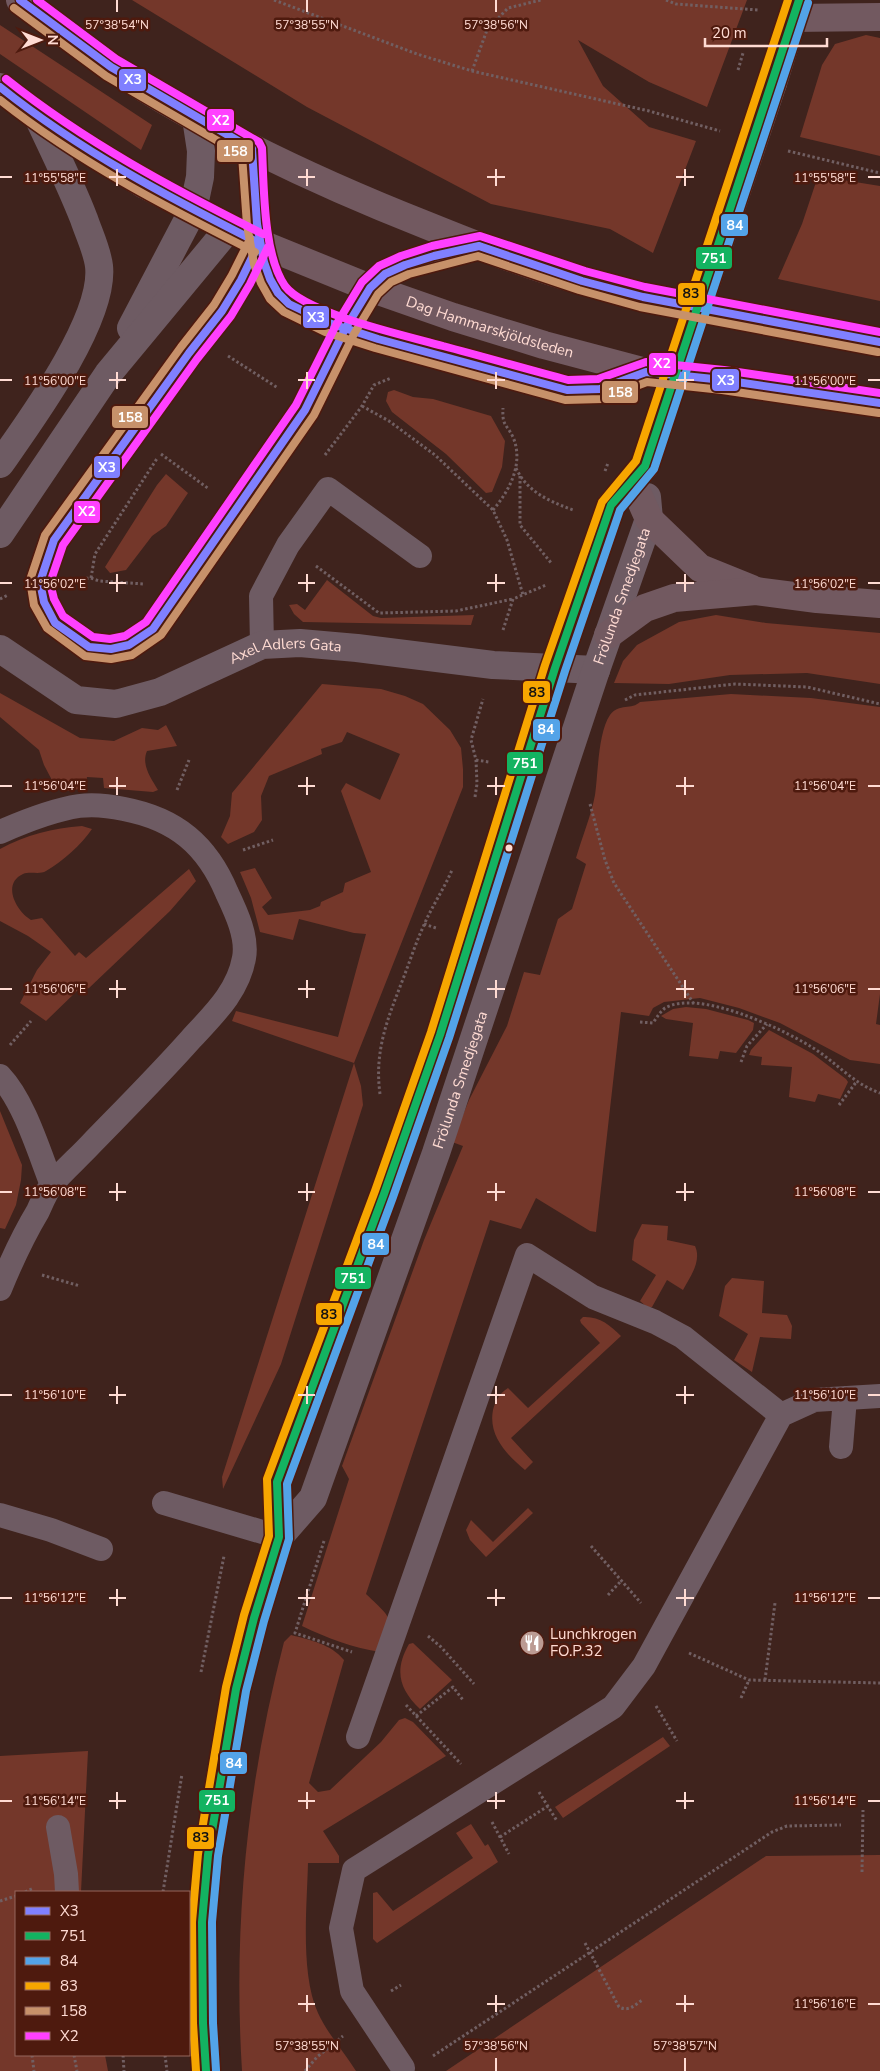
<svg xmlns="http://www.w3.org/2000/svg" width="880" height="2071" font-family="'Nunito Sans',sans-serif">
  <rect width="100%" height="100%" fill="#3f231d"/>
  <path fill="#74372a" d="M132,0H747L707,107L649,82L578,40L603,86L649,127L696,141L653,253L610,229L491,204L307,107Z
    M0,25L152,125L141,150L0,54Z
    M866,35L880,38V156L800,137L822,65L835,44Z
    M818,176L880,186V301L778,279L802,224Z
    M394,390L413,397L433,399L491,416L505,441L502,467L492,492L486,493L446,454L392,412L386,401L388,392Z
    M166,474L188,493L166,526L152,536L126,570L110,573L105,567L157,485Z
    M327,580L373,616L381,618L474,615L471,625L303,622L294,614L289,605L297,604L305,610Z
    M716,615L766,623L880,633V684L807,673L730,675L669,684L614,683L623,661L637,645L679,622Z
    M322,684L381,689L405,696L423,704L450,730L461,748L463,769V787L354,1063L361,1086L363,1105L281,1364L223,1489L222,1477L354,1063L232,1021L236,1011L338,1037L366,934L354,933L299,919L293,940L260,932L251,898L240,872L255,868L272,898L262,907L268,915L310,910L320,906L321,902L343,892L345,883L371,872L341,791L346,783L380,800L400,754L347,732L342,742L321,749L322,754L269,776L261,796L262,820L254,832L228,844L221,837L230,816L232,793Z
    M0,693L80,738L114,741L142,728L158,730L166,725L177,746L147,751C141,765 151,778 158,790L153,792L104,788L103,778L87,777L85,788L67,791L54,784L44,765L39,750L0,717Z
    M731,694L811,698L880,707V994L876,1024L880,1025V1064L850,1060L780,1023L739,1008L700,998L664,1002L653,1008L649,1016L621,1012L596,1232L590,1231L536,1198L521,1229L490,1220L366,1594C394,1621 393,1615 381,1652C353,1648 327,1638 302,1626L349,1479L342,1466L424,1240L463,1146L452,1142L469,1100L507,1026L524,972L540,975L558,919L572,909L586,864L576,858C582,837 591,816 595,795C598,775 598,732 610,715C619,703 632,710 640,702Z
    M82,826L92,829C81,845 63,861 46,871C40,875 30,871 23,874C1,884 17,912 31,920L42,918L75,956L79,952L86,958L189,869L196,881L170,911L89,988L83,990L80,988L46,1021L20,1003L37,970L51,952L28,936L0,921V849C26,835 53,828 82,826Z
    M686,1007L706,1009L748,1020L754,1023L753,1030L736,1053L720,1051L718,1059L689,1056L693,1023L666,1019L661,1016L673,1009Z
    M769,1030L813,1054L846,1079L848,1082L840,1099L818,1094L815,1102L789,1097L792,1067L761,1065L762,1057L749,1055L751,1050Z
    M0,1111L22,1165L21,1180L16,1205L5,1229L0,1228Z
    M642,1224L668,1226L667,1240L695,1246C702,1261 690,1277 683,1290L667,1280L652,1307H647L640,1301L656,1275L632,1260L634,1240Z
    M732,1278L764,1281L762,1313L787,1315L792,1326L791,1339L760,1337L752,1372L734,1360L748,1334L719,1316L725,1286Z
    M583,1317C599,1316 610,1325 621,1336L511,1438L533,1462L525,1470C507,1455 488,1436 493,1410C495,1401 500,1393 508,1388L528,1408L600,1343L581,1323L580,1320Z
    M528,1508L533,1513L486,1557L470,1540L466,1530L471,1520L493,1542Z
    M291,1635C310,1640 331,1644 344,1660L309,1783L318,1792L330,1790L381,1742L399,1720L405,1718L413,1722L446,1756L323,1831L339,1856V1863H308C307,1906 300,1973 318,2013C327,2033 344,2052 356,2071H242C233,1925 247,1784 284,1642Z
    M413,1643L452,1680L420,1709C399,1689 394,1670 409,1644Z
    M663,1737L670,1746L563,1818L555,1807Z
    M88,1751L81,1892H16V2055H105L108,2071H0V1756Z
    M471,1824L485,1846L488,1844L498,1862L377,1943L373,1939V1893L377,1892L393,1911L473,1858L456,1833Z
    M880,1855V2071H446L766,1856Z"/>
  <g fill="none" stroke-linecap="round" stroke-linejoin="round">
    <path stroke="#715f62" stroke-width="3" stroke-dasharray="2.5 2.5" stroke-linecap="butt" d="M274,0L417,54L472,71L649,111L720,131
      M666,0L676,4L758,10
      M472,71L487,30L508,8L541,0
      M788,151L880,173
      M228,356L278,388
      M362,406L389,421L435,455L493,510L507,540L523,595
      M161,454L209,489
      M325,455L362,406L374,385L391,378
      M516,468C527,492 549,501 573,510
      M520,476V525L552,564
      M493,510C510,490 524,463 513,437C506,423 502,426 503,408
      M316,566L379,613L456,611L513,599
      M91,578L99,581L144,584
      M76,579L91,578L95,554L158,457
      M0,599L8,595
      M503,630L513,599L546,585
      M625,700L635,695L735,684L807,687L880,704
      M476,760L489,762
      M177,790L189,760
      M475,797L477,784L476,760L471,740L483,699
      M590,804L605,860L614,883L694,1004
      M243,850L273,840
      M424,924L436,928
      M640,1022L653,1023C657,1017 660,1012 665,1008C699,989 780,1028 810,1046C834,1060 853,1084 880,1093
      M10,1045L31,1021
      M741,1062L747,1046L767,1024
      M380,1094C374,1050 388,1018 403,979C410,961 416,942 424,925C432,906 444,889 452,870
      M839,1105L857,1081
      M42,1275L80,1286
      M324,1541L295,1633L352,1652
      M591,1546L641,1603
      M608,1595L621,1581
      M428,1636L441,1647L474,1684
      M689,1653L749,1680L880,1683
      M201,1672L224,1556
      M765,1680L775,1603
      M741,1698L749,1680
      M406,1705L461,1764
      M656,1706L677,1741
      M416,1716L453,1687L463,1700
      M539,1792L557,1821
      M492,1822L509,1854
      M500,1837L548,1806
      M862,1872L863,1810
      M25,1892L34,1888
      M163,1892L182,1774
      M0,1901L16,1896
      M585,1943L619,2007C629,2012 635,2005 642,2000
      M391,1991L401,1985
      M32,2055L34,2071
      M74,2055L77,2071
      M123,2055L124,2071
      M165,2055L167,2071
      M433,2056L772,1832L787,1826L841,1825
      M305,2071L317,2057L343,2036"/>
    <path stroke="#6e5b63" stroke-width="24" d="M252,149C255,189 254,260 278,293C299,322 403,345 439,355C482,367 524,379 567,390L600,389L646,372
      M259,243L241,280L222,311L189,353L54,540L40,582L44,602L55,623L89,647L111,649L129,645L153,629L305,410L345,329L370,288L385,274L405,265L434,256L479,246
      M262,645L261,596L288,545L328,489L420,556
      M0,832C25,821 52,810 79,806C94,804 110,806 124,809C176,819 207,845 227,893C236,912 248,937 244,958C238,992 213,1015 191,1039C159,1075 125,1109 92,1143C79,1157 64,1170 52,1184C46,1192 42,1202 38,1211C23,1236 11,1262 0,1289
      M0,1076C24,1101 39,1152 52,1185
      M841,1447L845,1398
      M164,1503L279,1537
      M0,1515L51,1530L101,1549
      M358,1737L527,1255L593,1297L655,1322L683,1337L781,1415
      M58,1827L66,1874L67,1892
      M403,2068L352,1991L341,1928L354,1870L613,1707L644,1666L781,1415L814,1400L880,1396"/>
    <g stroke="#6e5b63" stroke-width="28">
      <path d="M773,83L799,0"/>
      <path d="M131,328L193,210L200,177L201,151L196,118"/>
      <path d="M0,464C31,420 105,319 99,266C97,250 89,234 84,219C70,183 53,149 37,115"/>
      <path d="M0,534L108,374L229,228"/>
      <path id="s1" d="M0,649L76,700L116,704L160,692L262,645L300,643L357,648L493,665L596,670"/>
      <path id="s2" d="M279,1537L313,1498L436,1153L596,670L649,519L647,497"/>
      <path d="M206,2071L203,2023L202,1922L208,1855L219,1783L236,1689L254,1618L279,1537L277,1482L384,1194L440,1035L555,668L611,505L645,466"/>
    </g>
    <g stroke="#725960" stroke-width="28">
      <path d="M20,0C50,23 80,47 111,67C209,132 317,182 426,225C478,246 531,267 585,282C682,308 781,324 880,342"/>
      <path d="M792,18L880,17"/>
      <path id="s3" d="M0,87L62,133L143,184L259,243L370,288L453,317L544,345L646,372L723,380L880,403"/>
      <path d="M632,481L649,519L700,568L752,589"/>
      <path d="M608,635L645,608L674,598L756,591L817,599L880,604"/>
    </g>
    <path stroke="#715f62" stroke-width="3" stroke-dasharray="2.5 2.5" stroke-linecap="butt" d="M738,70L743,53
      M605,471L608,463"/>
    <path stroke="#6e5b63" stroke-width="28" d="M645,466L773,83"/>
    <defs>
      <path id="bus-1" d="M20,0L111,67L252,149
        M0,87C80,151 168,197 259,243
        M252,149L257,224L264,262L270,279L278,293L289,304L329,323L378,339L567,390L600,389L646,372L723,380L880,403
        M259,243L241,280L222,311L189,353L54,540L40,582L44,602L55,623L89,647L111,649L129,645L153,629L305,410L345,329L370,288L385,274L405,265L434,256L479,246
        M479,246L582,281L643,297L880,342"/>
      <path id="bus-2" d="M206,2071L203,2023L202,1922L208,1855L236,1689L254,1618L279,1537L277,1482L384,1194L440,1035L555,668L611,505L645,466L799,0"/>
      <path id="bus-3" d="M216,2070L213,2023L212,1922L218,1856L246,1691L264,1621L289,1539L287,1484L393,1197L449,1038L565,671L620,510L654,469L808,3"/>
      <path id="bus-4" d="M196,2071L193,2023L192,1922L198,1854L226,1687L244,1615L269,1536L267,1479L375,1191L431,1032L545,665L602,502L636,461L788,0"/>
      <path id="bus-5" d="M14,8L106,76L242,155L247,225L254,264L261,283L270,299L284,312L325,332L375,348L565,400L602,399L647,382L722,390L879,413
        M0,100C78,162 166,207 255,252
        M250,239L232,275L214,305L181,347L45,535L30,580L34,605L47,628L85,656L111,659L132,655L161,635L314,415L354,334L378,294L391,282L409,274L478,256L579,290L640,307L878,352"/>
      <path id="bus-6" d="M37,0L116,59L259,142L262,148C264,187 263,254 285,286C306,314 408,336 443,346C485,357 526,369 568,380L598,379L646,362L724,370L880,393
        M6,79C85,142 173,189 263,234
        M268,247L250,284L231,316L197,359L63,545L50,583L54,599L63,616L93,637L110,639L125,636L146,622L296,405L336,325L362,282L379,266L401,256L432,246L480,236L585,271L645,287L880,332"/>
    </defs>
    <use href="#bus-1" stroke="#4e1a0e" stroke-width="11"/>
    <use href="#bus-2" stroke="#4e1a0e" stroke-width="11"/>
    <use href="#bus-3" stroke="#4e1a0e" stroke-width="11"/>
    <use href="#bus-4" stroke="#4e1a0e" stroke-width="11"/>
    <use href="#bus-5" stroke="#4e1a0e" stroke-width="11"/>
    <use href="#bus-6" stroke="#4e1a0e" stroke-width="11"/>
    <use href="#bus-1" stroke="#8080ff" stroke-width="8"/>
    <use href="#bus-2" stroke="#13b361" stroke-width="8"/>
    <use href="#bus-3" stroke="#53a3e8" stroke-width="8"/>
    <use href="#bus-4" stroke="#f7a600" stroke-width="8"/>
    <use href="#bus-5" stroke="#c7916a" stroke-width="8"/>
    <use href="#bus-6" stroke="#ff40ff" stroke-width="8"/>
  </g>
  <path fill="none" stroke="#ffdbd3" stroke-width="2" d="M117,0V12M307,0V12M496,0V12M117,169V186M307,169V186M496,169V186M685,169V186M0,177H12M109,177H126M298,177H315M487,177H505M676,177H694M868,177H880M117,372V389M307,372V389M496,372V389M685,372V389M0,380H12M109,380H126M298,380H315M487,380H505M676,380H694M868,380H880M117,574V592M307,574V592M496,574V592M685,574V592M0,583H12M109,583H126M298,583H315M487,583H505M676,583H694M868,583H880M117,777V795M307,777V795M496,777V795M685,777V795M0,786H12M109,786H126M298,786H315M487,786H505M676,786H694M868,786H880M117,980V998M307,980V998M496,980V998M685,980V998M0,989H12M109,989H126M298,989H315M487,989H505M676,989H694M868,989H880M117,1183V1201M307,1183V1201M496,1183V1201M685,1183V1201M0,1192H12M109,1192H126M298,1192H315M487,1192H505M676,1192H694M868,1192H880M117,1386V1404M307,1386V1404M496,1386V1404M685,1386V1404M0,1395H12M109,1395H126M298,1395H315M487,1395H505M676,1395H694M868,1395H880M117,1589V1606M307,1589V1606M496,1589V1606M685,1589V1606M0,1598H12M109,1598H126M298,1598H315M487,1598H505M676,1598H694M868,1598H880M117,1792V1809M307,1792V1809M496,1792V1809M685,1792V1809M0,1801H12M109,1801H126M298,1801H315M487,1801H505M676,1801H694M868,1801H880M307,1995V2012M496,1995V2012M685,1995V2012M298,2004H315M487,2004H505M676,2004H694M868,2004H880M307,2058V2071M496,2058V2071M685,2058V2071"/>
  <defs>
    <symbol id="restaurant-disc" viewBox="-11 -11 22 22"><circle r="9.5" fill="#bc9b93" stroke="#4e1a0e"/><path d="M-5-6h1v4h1v-4h1v4h1v-4h1v5L-1.5 .5V6h-2V.5L-5-1ZM5-6V6H3V1.5H1.5Q1.5-4 5-6Z" fill="#fff"/></symbol>
  </defs>
  <g fill-rule="evenodd">
    <use href="#restaurant-disc" x="518" y="1629" width="28" height="28"/>
  </g>
  <circle fill="#ffdbd3" stroke="#4e1a0e" stroke-width="2" cx="509" cy="848" r="4.5"/>
  <g text-anchor="middle" dominant-baseline="central" stroke-width="5" stroke-linejoin="round" paint-order="stroke">
    <g font-size="15" fill="#ffdbd3" stroke="#4e1a0e">
      <text stroke="none"><textPath href="#s3" startOffset="549">Dag Hammarskjöldsleden</textPath></text>
      <text stroke="none"><textPath href="#s2" startOffset="1005">Frölunda Smedjegata</textPath></text>
      <text stroke="none"><textPath href="#s1" startOffset="312">Axel Adlers Gata</textPath></text>
      <text stroke="none"><textPath href="#s2" startOffset="495">Frölunda Smedjegata</textPath></text>
    </g>
    <g font-size="15" fill="#ffdbd3" stroke="#4e1a0e" text-anchor="start">
      <text x="550" y="1634">Lunchkrogen<tspan x="550" dy="17">FO.P.32</tspan></text>
    </g>
  </g>
  <g font-size="12" text-anchor="middle" fill="#ffdbd3" stroke="#4e1a0e" stroke-width="5" stroke-linejoin="round" paint-order="stroke">
    <text x="117" y="29">57°38'54"N</text>
    <text x="307" y="29">57°38'55"N</text>
    <text x="496" y="29">57°38'56"N</text>
    <text x="825" y="182">11°55'58"E</text>
    <text x="55" y="182">11°55'58"E</text>
    <text x="55" y="385">11°56'00"E</text>
    <text x="825" y="385">11°56'00"E</text>
    <text x="825" y="588">11°56'02"E</text>
    <text x="55" y="588">11°56'02"E</text>
    <text x="55" y="790">11°56'04"E</text>
    <text x="825" y="790">11°56'04"E</text>
    <text x="55" y="993">11°56'06"E</text>
    <text x="825" y="993">11°56'06"E</text>
    <text x="825" y="1196">11°56'08"E</text>
    <text x="55" y="1196">11°56'08"E</text>
    <text x="55" y="1399">11°56'10"E</text>
    <text x="825" y="1399">11°56'10"E</text>
    <text x="825" y="1602">11°56'12"E</text>
    <text x="55" y="1602">11°56'12"E</text>
    <text x="825" y="1805">11°56'14"E</text>
    <text x="55" y="1805">11°56'14"E</text>
    <text x="825" y="2008">11°56'16"E</text>
    <text x="307" y="2050">57°38'55"N</text>
    <text x="496" y="2050">57°38'56"N</text>
    <text x="685" y="2050">57°38'57"N</text>
  </g>
  <g stroke="#4e1a0e" stroke-width="2">
    <rect x="118" y="68" width="29" height="24" rx="5" fill="#8080ff"/>
    <rect x="206" y="108" width="29" height="24" rx="5" fill="#ff40ff"/>
    <rect x="216" y="139" width="38" height="24" rx="5" fill="#c7916a"/>
    <rect x="720" y="213" width="29" height="24" rx="5" fill="#53a3e8"/>
    <rect x="695" y="246" width="38" height="24" rx="5" fill="#13b361"/>
    <rect x="677" y="282" width="29" height="24" rx="5" fill="#f7a600"/>
    <rect x="302" y="305" width="28" height="24" rx="5" fill="#8080ff"/>
    <rect x="648" y="352" width="29" height="24" rx="5" fill="#ff40ff"/>
    <rect x="711" y="368" width="29" height="24" rx="5" fill="#8080ff"/>
    <rect x="601" y="380" width="38" height="24" rx="5" fill="#c7916a"/>
    <rect x="111" y="405" width="38" height="24" rx="5" fill="#c7916a"/>
    <rect x="93" y="455" width="28" height="24" rx="5" fill="#8080ff"/>
    <rect x="73" y="500" width="28" height="24" rx="5" fill="#ff40ff"/>
    <rect x="522" y="680" width="29" height="24" rx="5" fill="#f7a600"/>
    <rect x="532" y="718" width="29" height="24" rx="5" fill="#53a3e8"/>
    <rect x="506" y="751" width="38" height="24" rx="5" fill="#13b361"/>
    <rect x="361" y="1232" width="29" height="24" rx="5" fill="#53a3e8"/>
    <rect x="334" y="1266" width="38" height="24" rx="5" fill="#13b361"/>
    <rect x="315" y="1302" width="28" height="24" rx="5" fill="#f7a600"/>
    <rect x="219" y="1751" width="29" height="24" rx="5" fill="#53a3e8"/>
    <rect x="198" y="1789" width="38" height="24" rx="5" fill="#13b361"/>
    <rect x="186" y="1826" width="29" height="24" rx="5" fill="#f7a600"/>
  </g>
  <g font-size="14" text-anchor="middle" font-weight="bold" fill="#fff">
    <text x="133" y="84">X3</text>
    <text x="221" y="125">X2</text>
    <text x="235" y="156">158</text>
    <text x="735" y="230">84</text>
    <text x="714" y="263">751</text>
    <text x="316" y="322">X3</text>
    <text x="662" y="368">X2</text>
    <text x="726" y="385">X3</text>
    <text x="620" y="397">158</text>
    <text x="130" y="422">158</text>
    <text x="107" y="472">X3</text>
    <text x="87" y="516">X2</text>
    <text x="546" y="734">84</text>
    <text x="525" y="768">751</text>
    <text x="376" y="1249">84</text>
    <text x="353" y="1283">751</text>
    <text x="234" y="1768">84</text>
    <text x="217" y="1805">751</text>
  </g>
  <g font-size="14" text-anchor="middle" font-weight="bold" fill="#111">
    <text x="691" y="298">83</text>
    <text x="537" y="697">83</text>
    <text x="329" y="1319">83</text>
    <text x="201" y="1842">83</text>
  </g>
  <rect x="15" y="1891" width="175" height="165" fill="#4e1a0e" stroke="#95675d"/>
  <rect x="25" y="1907" width="25" height="8" fill="#8080ff" stroke="#95675d"/>
  <text x="60" y="1916" font-size="15" fill="#ffdbd3">X3</text>
  <rect x="25" y="1932" width="25" height="8" fill="#13b361" stroke="#95675d"/>
  <text x="60" y="1941" font-size="15" fill="#ffdbd3">751</text>
  <rect x="25" y="1957" width="25" height="8" fill="#53a3e8" stroke="#95675d"/>
  <text x="60" y="1966" font-size="15" fill="#ffdbd3">84</text>
  <rect x="25" y="1982" width="25" height="8" fill="#f7a600" stroke="#95675d"/>
  <text x="60" y="1991" font-size="15" fill="#ffdbd3">83</text>
  <rect x="25" y="2007" width="25" height="8" fill="#c7916a" stroke="#95675d"/>
  <text x="60" y="2016" font-size="15" fill="#ffdbd3">158</text>
  <rect x="25" y="2032" width="25" height="8" fill="#ff40ff" stroke="#95675d"/>
  <text x="60" y="2041" font-size="15" fill="#ffdbd3">X2</text>
  <g transform="translate(40 40) rotate(90)" stroke="#4e1a0e" stroke-width="4" paint-order="stroke">
  <path d="M0-4L9 19L0 12L-9 19Z" fill="#ffdbd3"/>
  <text y="-8" font-size="14" font-weight="bold" text-anchor="middle" fill="#ffdbd3">N</text>
  </g>
  <path d="M705 38v8h122v-8" fill="none" stroke="#ffdbd3" stroke-width="2.5"/>
  <text x="712" y="38" font-size="15" fill="#ffdbd3" stroke="#4e1a0e" stroke-width="4" paint-order="stroke">20 m</text>
</svg>
